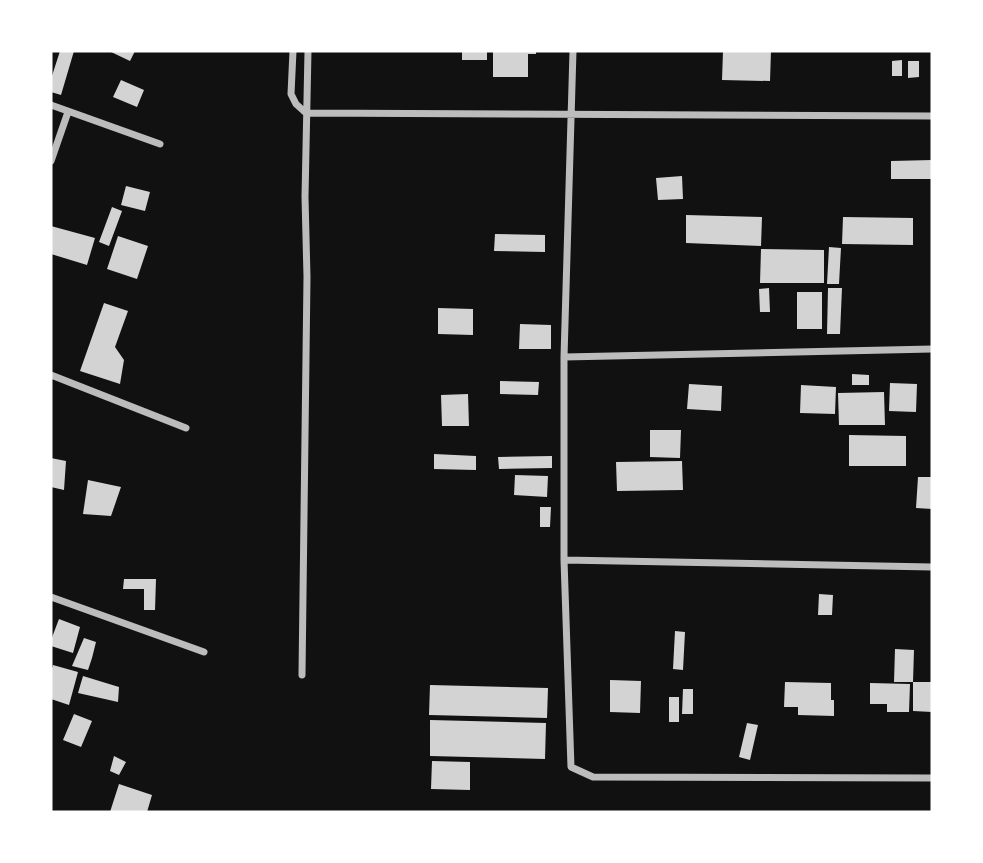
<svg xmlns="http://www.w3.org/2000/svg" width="983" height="863" font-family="Manrope,sans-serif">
  <rect width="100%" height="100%" fill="#111"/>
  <path fill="#d3d3d3" d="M60,51H74L61,95L51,92V79Z
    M109,51H135L130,61Z
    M462,51H487V60H462Z
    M493,51H536V54H528V77H493Z
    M723,51H771L770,81L722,80Z
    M902,60V76H892V61Z
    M908,61H919V77L908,78Z
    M121,80L144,90L137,107L113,97Z
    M932,160V179H891V161Z
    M682,176L683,199L658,200L656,178Z
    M126,186L150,192L145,211L121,205Z
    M112,207L122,211L109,246L99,242Z
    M686,215L762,217L761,246L686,243Z
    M843,217L913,218V245L842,244Z
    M51,226L95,238L87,265L51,254Z
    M495,234L545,235V252L494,251Z
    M118,236L148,246L137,279L107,269Z
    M829,247L841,248L839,284H827Z
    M761,249L824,250V283H760Z
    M769,288L770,312H760L759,289Z
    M828,288H842L840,334H827Z
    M797,292H822V329H797Z
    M104,303L128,311L115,347L124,360L120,384L80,371Z
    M438,308L473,309V335L438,334Z
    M520,324L551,325V349H519Z
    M852,374L869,375V385H852Z
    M500,381L539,382L538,395L500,394Z
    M890,383L917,384L916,412L889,411Z
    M689,384L722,386L721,411L687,409Z
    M801,385L836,387L835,414L800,413Z
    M884,392L885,425H839L838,393Z
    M468,394L469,426H442L441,395Z
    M650,430H681L680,458L650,457Z
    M849,435L906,436V466H849Z
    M434,454L476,456V470L434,469Z
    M552,456V468L499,469L498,457Z
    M51,458L66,461L64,490L51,487Z
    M682,461L683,490L617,491L616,462Z
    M515,475L548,476L547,497L514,495Z
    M918,477H932V509L916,508Z
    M88,480L121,487L111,516L83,514Z
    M540,507H551L550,527H540Z
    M124,579H156L155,610H144V589H123Z
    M819,594L833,595L832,615H818Z
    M59,619L80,627L73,653L51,646V640Z
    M675,631L685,632L683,670L673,669Z
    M84,638L96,642L92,658L88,670L72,666Z
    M895,649L914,650L913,682H932V712L913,711V682H894Z
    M53,665L78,672L69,705L51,699V672Z
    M83,676L119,687L118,702L78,693Z
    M610,680L641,681L640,713L610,712Z
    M785,682L831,683V700H834V716L798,715V707H784Z
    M870,683L910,684L909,712H887V704H870Z
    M430,685L548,688L547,718L429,715Z
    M683,689H693V714H682Z
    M669,697H679V722H669Z
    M74,714L92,721L81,747L63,740Z
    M430,720L546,723L545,759L430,756Z
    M747,723L758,725L750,760L739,757Z
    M114,756L126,762L119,775L110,771Z
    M432,761L470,762V790L431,789Z
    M119,784L152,795L147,812H110Z"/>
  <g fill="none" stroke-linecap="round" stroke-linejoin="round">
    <path stroke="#bcbcbc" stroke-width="7" d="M293,51L291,94L296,104L306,113L932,116
      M573,51L564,357V560L571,767L593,777L932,778
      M51,105L160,144
      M51,161L68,112
      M564,357L932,349
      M51,375L186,428
      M564,560L932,567
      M51,597L204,652
      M302,675L307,277L305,197L308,51"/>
  </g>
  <rect width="983" height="863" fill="none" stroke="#ffffff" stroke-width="105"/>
</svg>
